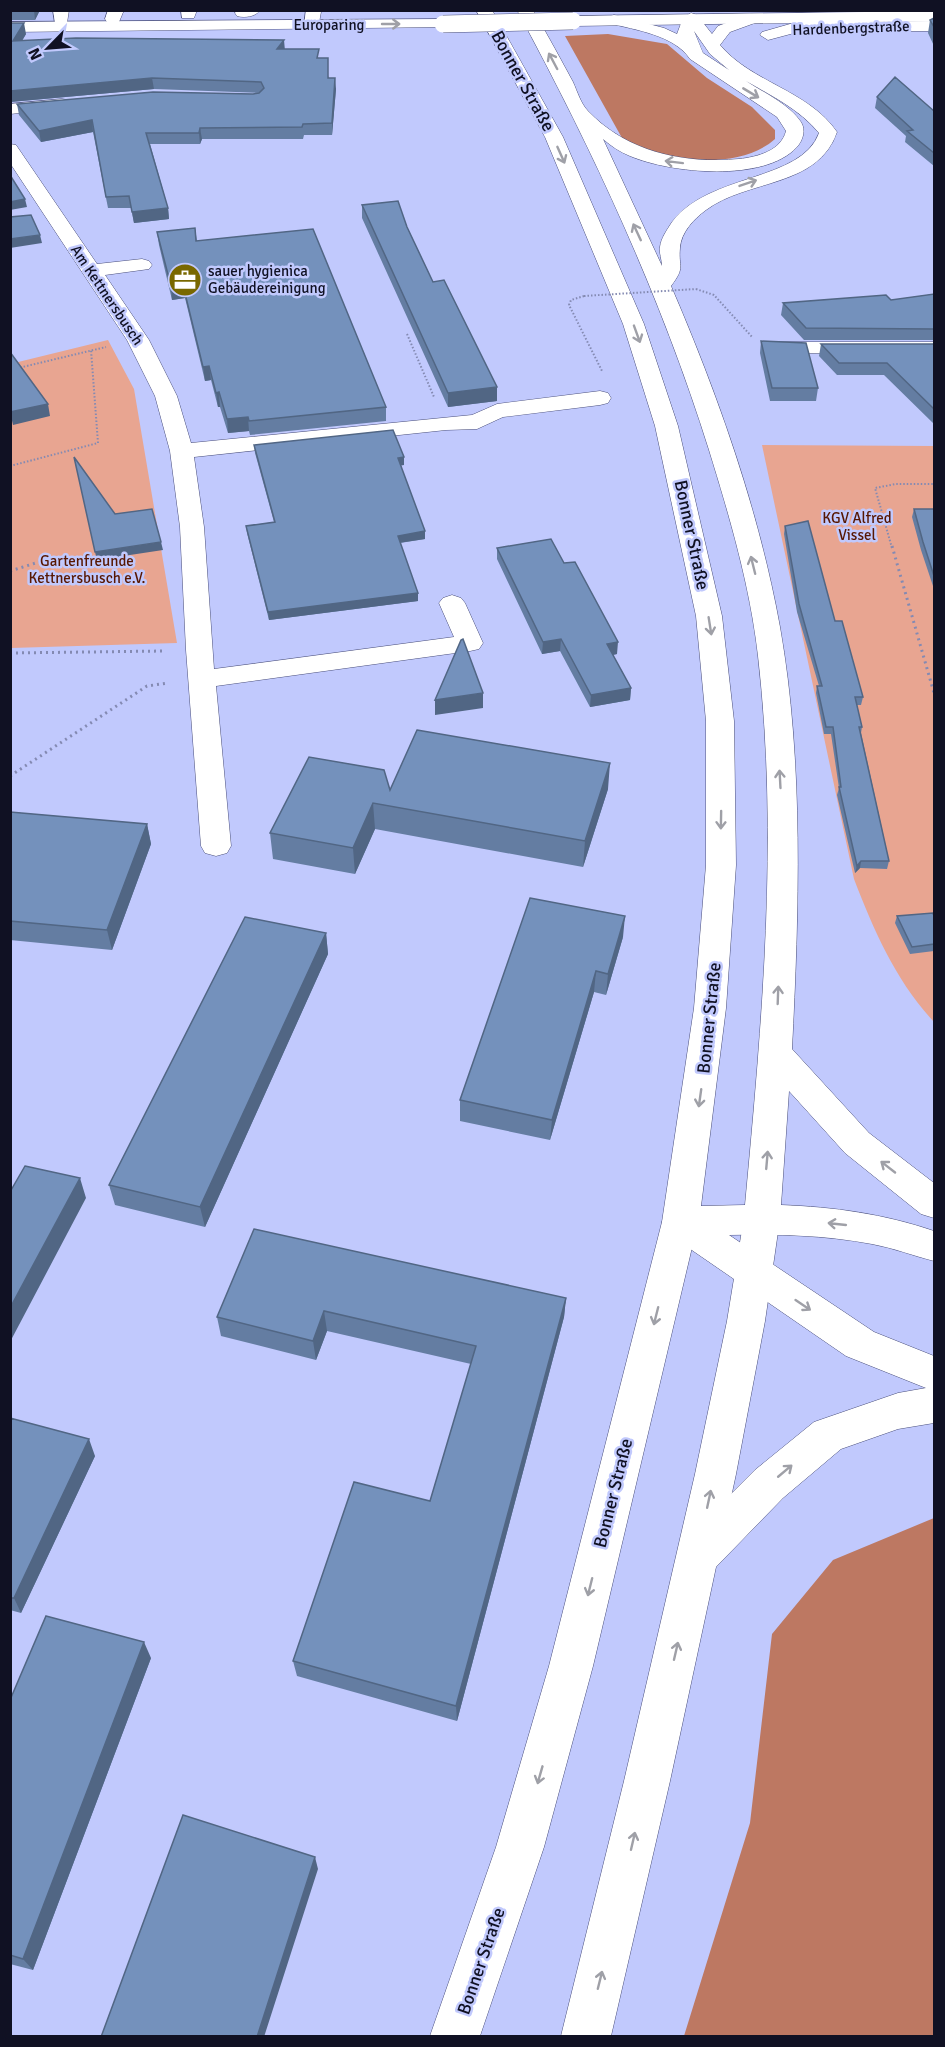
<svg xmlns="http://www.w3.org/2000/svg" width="945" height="2047" font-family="Signika,sans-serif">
  <rect width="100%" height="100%" fill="#c1c9fd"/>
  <path fill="#e8a591" d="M108,340L134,389L177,643L11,648L10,364Z
    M762,445L934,446V1022C896,981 874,931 854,879Z"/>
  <path fill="#bd7862" d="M608,34L667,44L707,78L752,107L775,130V139C738,172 661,162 622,138L565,36Z
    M934,1518V2036H684L750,1823L772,1634L833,1560Z"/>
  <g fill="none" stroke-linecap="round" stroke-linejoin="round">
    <defs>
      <path id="minor" d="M53,10H69L67,23H55Z
        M108,10H124L119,22H107L105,19Z
        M181,10H197L194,18H182Z
        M934,21V31L798,32L768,40L760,35L762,32L797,22Z
        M62,99L68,100L71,104L68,108L10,114V104Z
        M10,144L16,145L97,264L142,259L149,261L152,265L149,269L105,275L149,340L177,396L191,443L472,415L497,404L600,391L608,393L611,398L608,403L600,405L503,417L477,429L446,430L194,457L204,527L214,669L454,637L439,603L443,598L452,595L461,598L465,603L483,643L479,649L470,651L216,686L231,846L227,853L216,856L205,853L201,846L186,650L180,527L170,451L155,396L127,340L10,163Z
        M781,342H934V354L773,353L770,348L773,343Z"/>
      <path id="major" d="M934,11V21L573,26L565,21L573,16Z
        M443,19L451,24L449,27L10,32V22Z
        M762,1203L775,1207L780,1218L765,1321L736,1474L670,1781L611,2036H561L624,1781L695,1474L727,1321L744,1218L749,1207Z
        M680,1207L693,1211L698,1222L593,1666L544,1847L480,2036H430L496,1847L549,1666L662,1222L667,1211Z"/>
      <path id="highway" d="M237,10H260C256,17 244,18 237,16L235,13Z
        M306,10L321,12L318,28L312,30L304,25Z
        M476,10H492L563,137L644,324L678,426L722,616L734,721L736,865L726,1008L701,1206L745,1205C762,1023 779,838 758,656C750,586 730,518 709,450C661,297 594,152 517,10H533C547,34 560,58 573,82C577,91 581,104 588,111C627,152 683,164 739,159C757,157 781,151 786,131L777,117L690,59C674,35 636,30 608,23L606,20L608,17L614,15L664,28L677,34L683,18L691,13L697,15L712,34L718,26L751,14H763L765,17L763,20L730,32L720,45C752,83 808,90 837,132C818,188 747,179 706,210C694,219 681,232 680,248C678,268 686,266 671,286C718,395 759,511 780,627C804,762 799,913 792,1049L869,1133L934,1183V1218L921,1214L845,1153L789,1091L781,1205C834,1207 884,1214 934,1231V1261C914,1256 894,1248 872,1244C825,1235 777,1234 729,1235L874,1332L934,1356V1423L898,1429L841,1449L783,1498L713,1570L698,1576L683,1570L677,1556L683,1542L755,1470L814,1422L898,1393L926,1388L846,1356L667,1233L662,1222L694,1008L706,865V721L696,616L655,426L623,324L545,137ZM694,31L710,54L729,70L703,53ZM746,81C772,96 799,109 819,133C801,182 709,173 672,222C667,230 661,238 660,247C659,253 662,260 662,266L603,139C611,146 620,152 630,156C670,173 764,183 797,147C803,140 806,130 801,122C789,104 764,93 746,81Z"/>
    </defs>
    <use href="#minor" stroke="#4a4f7b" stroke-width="1"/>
    <use href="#major" stroke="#4a4f7b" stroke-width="1"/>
    <use href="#highway" stroke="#4a4f7b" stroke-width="1"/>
    <path stroke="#848ab2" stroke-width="2" stroke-dasharray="1.5 2" stroke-linecap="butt" d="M696,289L714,295L753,338
      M584,296L571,300L569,305L602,371
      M407,334L434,397
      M10,370L106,347
      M10,466L98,443L91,350
      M892,548L875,488L896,484H934"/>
    <path stroke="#848ab2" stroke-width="3" stroke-dasharray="2 4" stroke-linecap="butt" d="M892,546L934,693
      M10,571L39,562
      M10,653L165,651
      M10,776L147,686L168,683"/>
    <use href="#minor" fill="#fff" fill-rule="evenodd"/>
    <use href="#major" fill="#fff" fill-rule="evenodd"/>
    <use href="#highway" fill="#fff" fill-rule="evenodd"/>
    <defs>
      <path id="major-bridge" d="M443,24L573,21"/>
    </defs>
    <use href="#major-bridge" stroke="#4a4f7b" stroke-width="18" stroke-linecap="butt"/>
    <path stroke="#848ab2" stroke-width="2" stroke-dasharray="1.5 2" stroke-linecap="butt" d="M584,296L696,289"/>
    <use href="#major-bridge" stroke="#fff" stroke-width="17"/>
  </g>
  <path fill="#647da2" d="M10,10H40L35,20H10Z
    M934,18V46L928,33L930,20Z
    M10,23L26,34L22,41L284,49L319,58L329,78L336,89L332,135H304L303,139H202L200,144H150L168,208L169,219L134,223L131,208H108L93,132L41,142L19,115L17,104L253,94L260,93L154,89L10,102Z
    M877,97L934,111V166L905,142L906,136L875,108Z
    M362,205L407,227L433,282L497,401L448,407L362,218Z
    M195,228L197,241L386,407V421L250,435L249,431L228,433L220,407H218L211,380L205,381L185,298L172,300L159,245L157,232Z
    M934,294V340H804L781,315L783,303L891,300Z
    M761,341L818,388L816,401H770L760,353Z
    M821,344H934V424L884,375H837L819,356Z
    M254,445L404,457V465H400L425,531V539L400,543L418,601L269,620L247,533L246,526L274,522L255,453Z
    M914,509H934V589L921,550L912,517Z
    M785,526L835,621L863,697L861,705H857L862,727L861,733L889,861L887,869L860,868L855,873L837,795L839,788L831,734H824L816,693L817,686H819L797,612L784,534Z
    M497,548L564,563L617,654L613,655L631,688L630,700L590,707L560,651L542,654L497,559Z
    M608,789L583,867L375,829L355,874L273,859L270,833L390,790Z
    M10,812L147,824L151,844L112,950L10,940Z
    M897,916H934V951L910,954L895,923Z
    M326,933L328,954L205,1227L115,1205L109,1185Z
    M623,937L606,995L594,992L550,1140L460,1121V1100Z
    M566,1298L564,1317L457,1721L297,1676L293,1661L430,1501L471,1364L327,1331L316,1360L221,1336L217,1317Z
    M10,1418L95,1456L21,1613L10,1610Z
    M151,1658L33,1970L10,1964V1700Z"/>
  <path fill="#516684" d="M34,10H40L35,20Z
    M24,23L26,34L15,52L13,41Z
    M284,40L285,51L277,49Z
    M152,78L154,89L10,102V91Z
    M335,78L336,89L332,135V123Z
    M92,120L93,132L41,142L39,131Z
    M200,128L202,139L200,144L199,133Z
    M25,199L27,207L10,210V202Z
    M168,208L169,219L134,223L132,212Z
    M40,235L42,243L10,248V239Z
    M183,285L185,298L172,300L171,286Z
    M209,366L211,380L205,381L203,367Z
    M497,387V401L448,407V393Z
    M219,392L220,407H218L216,393Z
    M48,404L50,416L13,425L10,412Z
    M248,417L249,431L228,433L227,419Z
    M404,457V465L398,466V458Z
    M425,531V539L398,543V536Z
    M161,542L163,550L97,560L95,552Z
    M418,593V601L269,620L268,612Z
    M561,639L560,651L542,654L543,642Z
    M618,642L617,654L606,656L607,644Z
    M631,688L630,700L590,707L591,695Z
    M483,693V708L435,715V700Z
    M610,763L608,789L583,867L585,841Z
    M373,803L375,829L355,874L353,848Z
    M147,824L151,844L112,950L107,930Z
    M861,861L860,868L855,873L857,866Z
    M625,916L623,937L606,995L608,974Z
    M326,933L328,954L205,1227L200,1207Z
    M596,971L594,992L550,1140L552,1120Z
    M80,1178L86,1198L10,1342V1308Z
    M566,1298L564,1317L457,1721L456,1706Z
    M324,1311L327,1331L316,1360L313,1341Z
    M89,1439L95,1456L21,1613L14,1598Z
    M144,1642L151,1658L33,1970L23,1959Z
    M315,1857L318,1869L264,2037H257Z"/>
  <path fill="#7491bc" stroke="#516684" stroke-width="1.5" d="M934,18V27L930,20Z
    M10,23H24L13,41L76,38L284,40L277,49H319L317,58H328V78H335L332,123L303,124L302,127L200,128L199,133H146L168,208L132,212L129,196L106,197L92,120L39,131L17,104L153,92L253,94L259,93L264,88L261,82L152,78L10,91Z
    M895,77L934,111V153L907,131L913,130L877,97Z
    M10,175L25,199L10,202Z
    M398,201L407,227L433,282L444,280L497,387L448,393L362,205Z
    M31,215L40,235L10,239V217Z
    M195,228L196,241L313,229L386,407L249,421L248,417L227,419L219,392L216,393L209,366L203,367L183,285L171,286L157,232Z
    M934,294V329L806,328L783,303L886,295L891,300Z
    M761,341L806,343L818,388H772Z
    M821,344H934V409L887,363H839Z
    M10,352L48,404L10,412Z
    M393,430L404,457L398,458L425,531L398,536L418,593L268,612L246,526L275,522L254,445Z
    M74,457L115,514L152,509L161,542L95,552Z
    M914,509H934V576L923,542Z
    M808,521L835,621H842L863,697H855L862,727H859L889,861H861L857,866L839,787H841L833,727H826L817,686H822L799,604L785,526Z
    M551,539L564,563L575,562L618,642L607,644L631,688L591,695L561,639L543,642L497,548Z
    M463,639L483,693L435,700L461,640Z
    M417,730L610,763L585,841L373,803L353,848L270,833L309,757L384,770L390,790Z
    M10,812L147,824L107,930L10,921Z
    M530,898L625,916L608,974L596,971L552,1120L460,1100Z
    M933,913L934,916V944L912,947L897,916Z
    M245,917L326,933L200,1207L109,1185Z
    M25,1166L80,1178L10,1308V1192Z
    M254,1229L566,1298L456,1706L293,1661L354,1482L430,1501L476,1346L324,1311L313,1341L217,1317Z
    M10,1418L89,1439L14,1598H10Z
    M46,1616L144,1642L23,1959L10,1955V1700Z
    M183,1815L315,1857L257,2037H101Z"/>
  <defs><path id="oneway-shaft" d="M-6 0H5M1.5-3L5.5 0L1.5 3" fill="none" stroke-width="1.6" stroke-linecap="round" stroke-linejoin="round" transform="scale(1.5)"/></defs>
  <g stroke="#9fa0a7">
    <use href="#oneway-shaft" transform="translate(391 24)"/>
    <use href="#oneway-shaft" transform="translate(553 61) rotate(-118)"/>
    <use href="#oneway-shaft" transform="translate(751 93) rotate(31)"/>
    <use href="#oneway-shaft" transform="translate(561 155) rotate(66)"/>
    <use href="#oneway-shaft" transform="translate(674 162) rotate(-173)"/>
    <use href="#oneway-shaft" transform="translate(748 183) rotate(-19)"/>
    <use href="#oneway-shaft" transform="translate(637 232) rotate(-115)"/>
    <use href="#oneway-shaft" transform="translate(637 334) rotate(70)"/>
    <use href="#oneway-shaft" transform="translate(753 565) rotate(-104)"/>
    <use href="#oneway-shaft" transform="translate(710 626) rotate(81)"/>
    <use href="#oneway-shaft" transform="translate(780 779) rotate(-93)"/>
    <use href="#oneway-shaft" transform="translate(721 820) rotate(91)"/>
    <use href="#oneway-shaft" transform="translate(778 995) rotate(-88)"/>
    <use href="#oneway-shaft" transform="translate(700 1098) rotate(98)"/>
    <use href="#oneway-shaft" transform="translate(767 1160) rotate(-85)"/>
    <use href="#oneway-shaft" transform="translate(888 1167) rotate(-142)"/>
    <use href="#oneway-shaft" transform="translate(837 1224) rotate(-174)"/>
    <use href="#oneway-shaft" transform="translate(803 1305) rotate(34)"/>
    <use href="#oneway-shaft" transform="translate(656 1316) rotate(104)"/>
    <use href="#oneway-shaft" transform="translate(785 1471) rotate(-40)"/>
    <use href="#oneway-shaft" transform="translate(709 1499) rotate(-78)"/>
    <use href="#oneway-shaft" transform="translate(590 1587) rotate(104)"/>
    <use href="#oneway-shaft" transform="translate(676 1651) rotate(-77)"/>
    <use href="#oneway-shaft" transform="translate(540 1775) rotate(106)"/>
    <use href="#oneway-shaft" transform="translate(633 1841) rotate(-77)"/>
    <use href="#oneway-shaft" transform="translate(600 1980) rotate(-76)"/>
  </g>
  <defs>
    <symbol id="office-disc" viewBox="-11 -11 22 22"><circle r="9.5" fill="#796800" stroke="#c1c9fd"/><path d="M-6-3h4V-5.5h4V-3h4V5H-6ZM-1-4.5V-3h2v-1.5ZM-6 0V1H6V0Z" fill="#fff"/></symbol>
  </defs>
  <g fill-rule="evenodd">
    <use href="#office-disc" x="166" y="261" width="38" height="38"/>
  </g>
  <g text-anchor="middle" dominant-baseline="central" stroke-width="5" stroke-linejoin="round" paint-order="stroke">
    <g font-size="15" fill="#101123" stroke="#c1c9fd">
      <text x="329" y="25">Europaring</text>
      <text transform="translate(851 28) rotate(-2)">Hardenbergstraße</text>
      <text transform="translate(107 295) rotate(56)">Am Kettnersbusch</text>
    </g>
    <g font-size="15" fill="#101123" stroke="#c1c9fd" text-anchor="start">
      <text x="208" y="271">sauer hygienica<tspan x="208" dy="17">Gebäudereinigung</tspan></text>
    </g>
    <g font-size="15" fill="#571702" stroke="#c1c9fd">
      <text x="857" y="518">KGV Alfred<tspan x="857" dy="17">Vissel</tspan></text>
      <text x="87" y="561">Gartenfreunde<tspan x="87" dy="17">Kettnersbusch e.V.</tspan></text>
    </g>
    <g font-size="18" fill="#101123" stroke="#c1c9fd">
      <text transform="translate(523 81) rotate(61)">Bonner Straße</text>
      <text transform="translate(692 535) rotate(78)">Bonner Straße</text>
      <text transform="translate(709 1018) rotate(-84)">Bonner Straße</text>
      <text transform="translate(613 1493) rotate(-76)">Bonner Straße</text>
      <text transform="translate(481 1961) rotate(-71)">Bonner Straße</text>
    </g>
  </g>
  <rect width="945" height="2047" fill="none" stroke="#101123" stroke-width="24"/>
  <g transform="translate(48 48) rotate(245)" stroke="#c1c9fd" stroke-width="4.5" paint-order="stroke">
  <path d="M0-4.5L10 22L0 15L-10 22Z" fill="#101123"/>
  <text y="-9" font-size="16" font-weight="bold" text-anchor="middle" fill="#101123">N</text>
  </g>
</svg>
